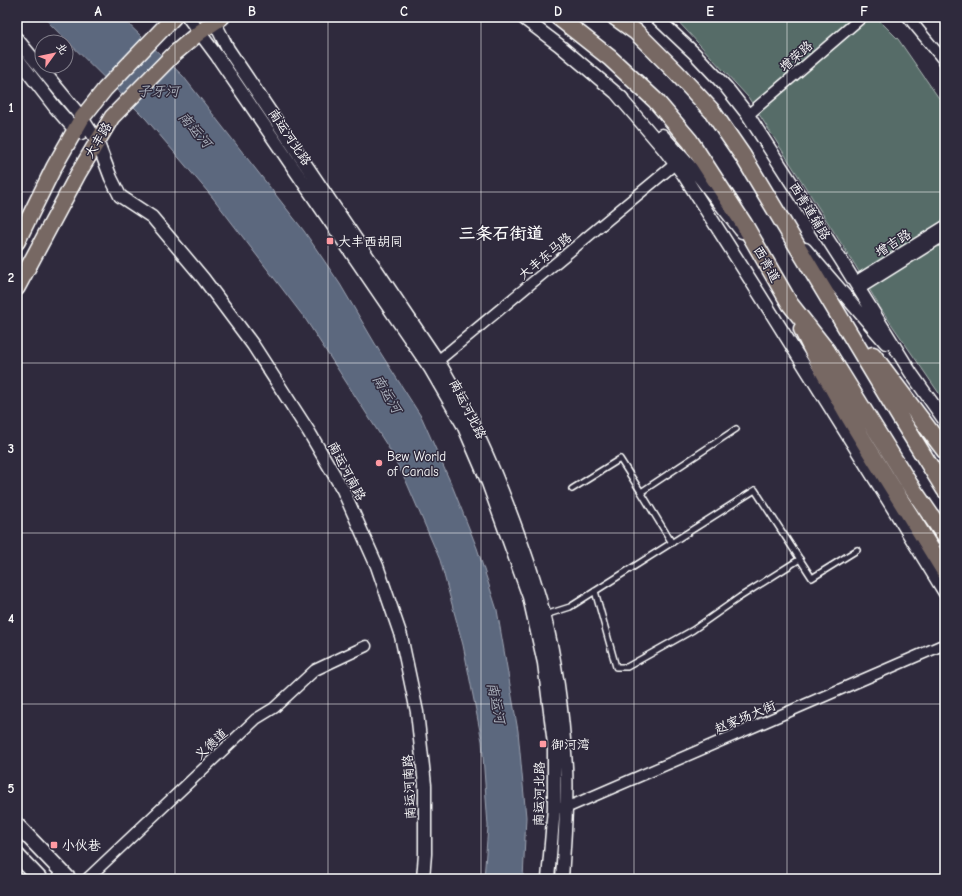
<svg xmlns="http://www.w3.org/2000/svg" width="962" height="896" font-family="'Comic Neue','LXGW WenKai TC',sans-serif">
  <rect width="100%" height="100%" fill="#2f2a3d"/>
  <filter id="ink" filterUnits="userSpaceOnUse"><feTurbulence type="fractalNoise" baseFrequency=".025" numOctaves="2"/><feDisplacementMap in="SourceGraphic" scale="8" xChannelSelector="R" yChannelSelector="G"/><feConvolveMatrix kernelMatrix="1 2 1 2 8 2 1 2 1" color-interpolation-filters="sRGB"/></filter>
  <g filter="url(#ink)">
    <path fill="#566c67" stroke="#aab6b3" d="M674,17H876L898,39L945,107V402L881,309L855,265L748,97Z"/>
    <path fill="#5b677e" stroke="#9da4b2" d="M43,17H121L183,76L304,231L340,284L380,352L422,418L453,488L477,548L497,610L518,731L526,817L523,879H484L488,826L482,741L463,645L440,560L406,481L388,447L306,320L213,198L146,119Z"/>
    <g fill="none" stroke-linecap="round" stroke-linejoin="round">
      <defs>
        <path id="service" d="M572,489L620,459L641,492
          M672,543L641,492L736,429
          M595,591L616,667H627L693,630L740,597L800,559
          M545,615L570,607L755,490L812,578L857,550"/>
        <path id="minor" d="M908,17L945,62
          M748,115L862,17
          M855,282L945,226
          M859,289L945,235
          M433,365L675,164
          M559,808H566L945,644
          M87,879L256,719L274,708L315,670L366,646"/>
        <path id="tertiary" d="M188,17L217,56L430,368L463,425L488,483L529,597L544,663L554,744V808L548,879
          M212,17L228,49L438,361C464,403 484,446 502,491C518,532 533,572 544,614C557,664 563,716 566,767C568,804 564,842 562,879
          M522,17L559,45L622,98
          M656,17L694,53L726,87L748,115L841,260L911,373L945,421
          M17,39L82,118L97,141L111,178L120,196L152,217L203,278L253,345L309,432L343,490L377,566L401,636L417,712L425,785V854L423,879
          M17,58L54,106L75,130L81,133
          M616,93L663,148L683,174L760,295L888,500L945,593
          M662,135L697,174L742,232
          M805,249L886,343"/>
        <path id="secondary" d="M17,825L69,879
          M17,855L40,879"/>
        <path id="primary" d="M17,242L54,167L82,118L105,89L174,17
          M17,288L78,174L112,117L175,53L200,32L222,17"/>
        <path id="trunk" d="M558,17L610,58L656,101L690,141L744,224L790,304L827,351L910,485L945,536
          M615,17L636,32L676,72L712,111L743,156L901,419L945,490
          M802,329C843,415 897,492 945,572
          M873,355L945,451"/>
      </defs>
      <use href="#service" stroke="#fff" stroke-width="8"/>
      <use href="#minor" stroke="#fff" stroke-width="13"/>
      <use href="#tertiary" stroke="#fff" stroke-width="15"/>
      <use href="#secondary" stroke="#fff" stroke-width="17"/>
      <use href="#primary" stroke="#fff" stroke-width="18"/>
      <use href="#trunk" stroke="#fff" stroke-width="19"/>
      <use href="#service" stroke="#2f2a3d" stroke-width="5"/>
      <use href="#minor" stroke="#2f2a3d" stroke-width="10"/>
      <use href="#tertiary" stroke="#2f2a3d" stroke-width="12"/>
      <use href="#secondary" stroke="#2f2a3d" stroke-width="14"/>
      <use href="#primary" stroke="#776864" stroke-width="15"/>
      <use href="#trunk" stroke="#776864" stroke-width="16"/>
    </g>
  </g>
  <path fill="none" stroke="#fff" stroke-width="1" stroke-opacity="0.55" d="M175,17V879M328,17V879M481,17V879M634,17V879M787,17V879M17,192H945M17,363H945M17,533H945M17,704H945"/>
  <g fill="#ff9aa2" stroke="#2f2a3d" stroke-width="1.5">
    <rect x="326" y="237" width="8" height="8" rx="2"/>
    <circle cx="379" cy="463" r="4"/>
    <rect x="539" y="740" width="8" height="8" rx="2"/>
    <rect x="50" y="841" width="8" height="8" rx="2"/>
  </g>
  <g text-anchor="middle" dominant-baseline="central" stroke-width="3" stroke-linejoin="round" paint-order="stroke">
    <g font-size="13" fill="#fff" stroke="#2f2a3d">
      <text transform="translate(796 56) rotate(-41)">增荣路</text>
      <text transform="translate(290 137) rotate(56)">南运河北路</text>
      <text transform="translate(98 140) rotate(-59)">大丰路</text>
      <text transform="translate(810 211) rotate(58)">西青道辅路</text>
      <text transform="translate(893 243) rotate(-32)">增吉路</text>
      <text transform="translate(545 256) rotate(-40)">大丰东马路</text>
      <text transform="translate(767 264) rotate(60)">西青道</text>
      <text transform="translate(468 409) rotate(63)">南运河北路</text>
      <text transform="translate(347 471) rotate(62)">南运河南路</text>
      <text transform="translate(745 717) rotate(-23)">赵家场大街</text>
      <text transform="translate(211 744) rotate(-43)">义德道</text>
      <text transform="translate(409 787) rotate(-93)">南运河南路</text>
      <text transform="translate(539 794) rotate(-89)">南运河北路</text>
    </g>
    <g font-size="13" fill="#fff" stroke="#2f2a3d" text-anchor="start">
      <text x="338" y="241">大丰西胡同</text>
      <text x="387" y="456">Bew World<tspan x="387" dy="15">of Canals</tspan></text>
      <text x="551" y="744">御河湾</text>
      <text x="62" y="845">小伙巷</text>
    </g>
    <g font-size="14" font-style="italic" fill="#adb3be" stroke="#2f2a3d">
      <text x="158" y="91">子牙河</text>
      <text transform="translate(195 130) rotate(49)">南运河</text>
      <text transform="translate(387 394) rotate(59)">南运河</text>
      <text transform="translate(496 703) rotate(78)">南运河</text>
    </g>
    <g font-size="17" font-weight="bold" fill="#fff" stroke="#2f2a3d">
      <text x="501" y="233">三条石街道</text>
    </g>
  </g>
  <rect width="962" height="896" fill="none" stroke="#2f2a3d" stroke-width="44"/>
  <g transform="translate(54 54) rotate(57)"><circle r="19" fill="#2f2a3d" stroke="#827f8b"/>
  <path d="M0-3L7 15L0 10L-7 15Z" fill="#ff9aa2"/>
  <text y="-6" font-size="11" font-weight="bold" text-anchor="middle" fill="#ffffff">北</text>
  </g>
  <rect x="22" y="22" width="918" height="852" fill="none" stroke="#fff" stroke-width="1.5"/>
  <g font-size="13" text-anchor="middle" font-weight="bold" fill="#fff">
    <text x="98" y="16">A</text>
    <text x="252" y="16">B</text>
    <text x="404" y="16">C</text>
    <text x="558" y="16">D</text>
    <text x="710" y="16">E</text>
    <text x="864" y="16">F</text>
    <text x="11" y="112">1</text>
    <text x="11" y="282">2</text>
    <text x="11" y="453">3</text>
    <text x="11" y="623">4</text>
    <text x="11" y="793">5</text>
  </g>
</svg>
